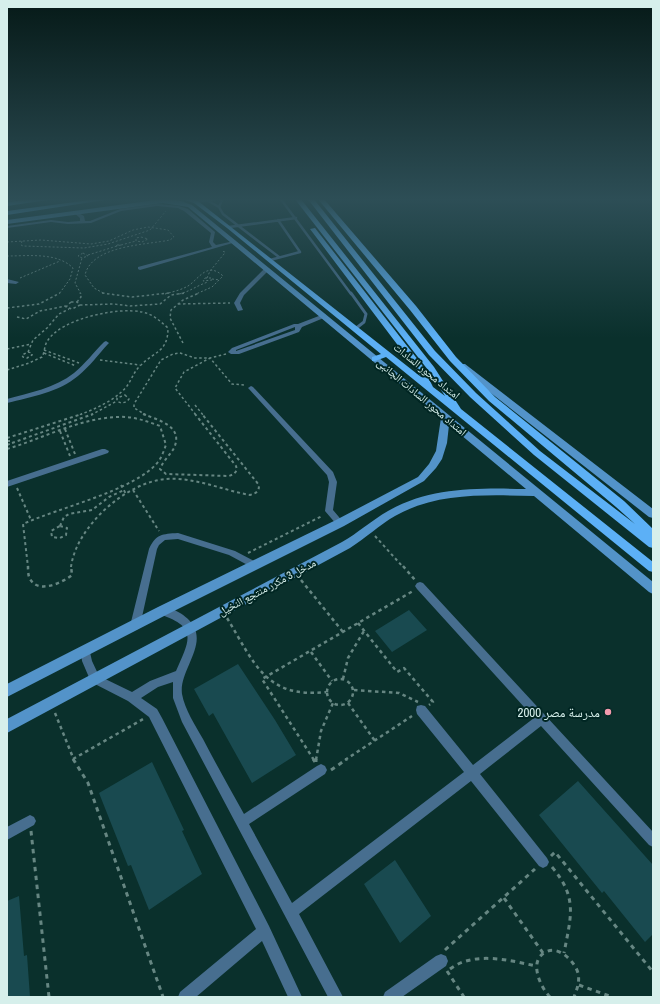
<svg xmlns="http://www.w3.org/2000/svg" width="660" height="1004" font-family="'Archivo Narrow','Noto Naskh Arabic',sans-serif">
  <rect width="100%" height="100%" fill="#0a302c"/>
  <path fill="#194a50" d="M409,610L427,630L392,652L375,631Z
    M238,664L275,720L296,755L252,783L213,713L209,716L194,689Z
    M152,762L184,830L182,831L202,874L149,910L131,865L128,866L99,793Z
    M578,781L653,865V934L645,942L604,891L602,893L539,815Z
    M395,860L431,916L400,943L364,884Z
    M19,896L24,956L27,955L30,997H7V901Z"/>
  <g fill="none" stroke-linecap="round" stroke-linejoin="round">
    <path stroke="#668682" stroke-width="1" stroke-dasharray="2 2" stroke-linecap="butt" d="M141,237L148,239L142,242L136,241V238Z
      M22,241L21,245L23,246L84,248L108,244L150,230L166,211
      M7,242L41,240L91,244L109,241L133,230L148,227L168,230L174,237L170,240C146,245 92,245 85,275L94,288L105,294
      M117,245H121L116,246Z
      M121,245L136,241
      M83,253L88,256L82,258L78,256Z
      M88,255L117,246
      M7,256C28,256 57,252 73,268L70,279L59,294
      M20,278L60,261
      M205,278H211L212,280L203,281Z
      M207,278L210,271L224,254L225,252L222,251
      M212,279L220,280
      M81,294L75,283L82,258
      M165,294C172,292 181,290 188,286C199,279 207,261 223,276L212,287L196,294
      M179,294C189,292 198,285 208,282"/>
    <path stroke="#668682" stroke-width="1.5" stroke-dasharray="2.5 2.5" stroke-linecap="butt" d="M102,293L132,297L169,293
      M71,302H77L80,305L72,309L66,307Z
      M77,302L81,297L80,293
      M178,304L230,303
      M80,305L114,304L130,306L160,304L171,295L185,293
      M7,308L39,304L60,293
      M17,317L26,319L40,311L66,306
      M183,343L170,318L171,310L183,300L199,293
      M7,349L31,344
      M44,350L79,363
      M28,352L33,340L47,328L59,314L69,309
      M28,352L32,353V355L27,358L23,357L22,355Z
      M44,353L76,366
      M226,354L210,358L232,384L245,385
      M100,360L140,365
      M7,370L29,363L42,357C45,352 44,345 48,340C63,318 118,307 142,312C153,314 160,321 168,328C168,352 155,351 141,365C134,371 132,379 127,386C116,400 95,409 79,415
      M125,395L129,399C126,403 121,404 117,401V398Z
      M195,405L203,415
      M91,415L117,401
      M146,415L134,408V404L161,360L173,354L180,353L195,358H210L184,372L175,388L196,415"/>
    <path stroke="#668682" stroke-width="2" stroke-dasharray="3 3" stroke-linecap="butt" d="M143,414C158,420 184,426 174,448C170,455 163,461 160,469L166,474L229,476L234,474L237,470L236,466L195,414
      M65,429L75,454
      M60,431L70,456
      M7,438L82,414
      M7,441H12
      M12,443L93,414
      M7,445L12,443
      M7,449C44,438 80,418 118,417C133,416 146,421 160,426L166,445C164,450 162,457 158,462C136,490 58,508 23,524L28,567
      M121,485L126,494
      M17,488L31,520
      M133,490L159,531
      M60,526L64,517L69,514L92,510L109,497L124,490
      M60,526L67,528L66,535L60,538L52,537L51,531Z
      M375,536L403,567
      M248,553L322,516
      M71,567C76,527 126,482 166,479C195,477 222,490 250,495C256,493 259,492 259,485L202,414"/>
    <path stroke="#668682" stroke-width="2.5" stroke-dasharray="3.5 3.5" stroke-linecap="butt" d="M28,566C28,570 28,576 30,579C38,594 62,583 72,575L71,566
      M403,566L415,580
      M301,580L343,632
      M227,618C254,662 265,699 326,692
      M358,623L397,672L404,668L433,702L429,705
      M311,652L332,681
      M327 692a13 13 0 1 1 26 0a13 13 0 1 1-26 0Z
      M343,679L348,658L364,631
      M354,690L399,693L418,702
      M348,703L375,741
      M55,713L74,760
      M73,759L145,718
      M314,760L262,679L413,591
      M316,760L321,731L333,703
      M345,760L412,716"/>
    <path stroke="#668682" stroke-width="3" stroke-dasharray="4.5 4.5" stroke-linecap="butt" d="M73,759L88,783L163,997
      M313,759L315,762
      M316,762V759
      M331,770L347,759
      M31,831L49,997
      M551,856L555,852L653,972
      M552,867C578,898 571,916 564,953
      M504,898L543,953
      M445,950L535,869
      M450,969C474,951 508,960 536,966
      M447,971L464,997
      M579,985L612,997
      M550,997C540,987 528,960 546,952C559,945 575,962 578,973C580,982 577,989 574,997"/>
    <path stroke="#476e8f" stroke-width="2.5" d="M203,198L219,207
      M223,198L219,207L223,214L279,257
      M280,198L351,294
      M196,202L223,198
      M229,227L296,218
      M270,260L300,252L278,220"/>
    <path stroke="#476e8f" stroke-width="3" d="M351,293L366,314L364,322L355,329"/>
    <path fill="#476e8f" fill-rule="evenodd" d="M157,204L179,206L188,209L215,232L213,242L216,245L234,241L236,242L140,270L138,269V267L212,247L209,242L211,233L184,211L178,208L157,206L121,211L91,223L68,224L51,222L7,228V226L51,220L68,222L80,221V218L73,212L75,211L84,216L85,221H90L120,209Z
      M265,268L270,269L244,295L240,303L243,310L238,311L234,303L240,293Z
      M7,279L19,282L16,284L7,283Z
      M324,314L326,315V317L302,327L299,332L239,354H231L228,352L232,348L294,324H298ZM295,327V330L236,351V350Z
      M106,341L109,343L108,344C98,355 90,366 78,376C59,392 31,397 7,403V399C29,393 55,388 74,373C85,364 94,352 104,342Z
      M251,386L253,387L333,472L337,482L333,510L344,523L343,525H337L325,511L329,482L327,475L249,389L248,388Z
      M102,449H105L109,451L108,453L7,487V481Z
      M178,533L235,551L258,563L259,565L258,567L255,569L229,555L178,539L165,540L159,545L157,549L140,626L138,629L135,630L132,629L130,626L149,549C156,534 162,534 178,533Z
      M420,582L423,583L653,832V847L649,845L541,726L480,774L547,858L549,862L547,866L543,868L539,866L471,781L299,914L343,997H328L182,722L173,698V682L158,687L141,698L157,709L162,718L269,926L302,997H288L262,941L196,997H178L180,992L256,929L149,717L128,701L91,682L82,661L81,651L83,648L86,647L89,648L92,661L99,676L132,692L150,681L176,671C190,639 198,627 159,614L157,611L159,608C169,604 190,617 194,627C205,648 179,672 182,694C185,710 195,725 203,739C216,764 230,789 244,814L317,766L321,764L325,766L327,770L325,774L249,824L292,903L464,772L417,714L416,710L417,706L421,705L425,706L473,765L534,718L417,589L415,586L417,583Z
      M30,815L34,817L36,821L34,825L7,840V827Z
      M441,954L446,956L448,961L446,966L402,997H383L385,992L436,956Z"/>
    <path fill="#5393c9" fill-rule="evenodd" d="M7,198H27L7,202Z
      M163,199L181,201L192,205L653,582V594L649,592L534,496C488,495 437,492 395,516C379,525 366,538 350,548L7,733V719L342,542C358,533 372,520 388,511C430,487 479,488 526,489L449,425L447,443L442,459L436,468L424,481L344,526L166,615L7,697V684L158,607L336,520L418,477L429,464L436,451L441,418L188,207L163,203L7,224V220Z
      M459,364H465L653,509V518L649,517L459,368Z"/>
    <path fill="#5cb0f6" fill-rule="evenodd" d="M46,198H61L7,206V202Z
      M105,198H118L7,215V211Z
      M180,198H188L198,201L421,377L415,368L310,229L315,228L422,365L433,387L445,396L428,370L294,198H300L434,367L461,409L653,562V572L649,571L386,357L375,361H372V357L381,354L227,228L194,203Z
      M307,198H313L435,351L476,393L540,451L635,524L616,507L489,401L450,361L410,310L317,198H323L416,306L456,357L495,397L624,501L653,529V548L649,547L534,455L470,397L429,355Z"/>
  </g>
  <linearGradient id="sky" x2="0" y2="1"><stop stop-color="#061a18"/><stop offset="0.59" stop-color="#2d4e56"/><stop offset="1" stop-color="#2d4e56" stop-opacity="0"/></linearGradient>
  <rect width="660" height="338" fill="url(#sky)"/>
  <circle fill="#f29aad" stroke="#002623" stroke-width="1.5" cx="608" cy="712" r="4"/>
  <g text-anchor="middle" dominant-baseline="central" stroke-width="4" stroke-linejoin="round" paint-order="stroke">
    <g font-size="11" fill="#d6efeb" stroke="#002623">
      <text transform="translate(427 371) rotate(39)">امتداد محور السادات</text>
      <text transform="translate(422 397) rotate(40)">امتداد محور السادات الجانبى</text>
      <text transform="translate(267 587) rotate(-28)">مدخل 3 مكرر منتجع النخيل</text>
    </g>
    <g font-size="13" fill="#d6efeb" stroke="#002623" text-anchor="end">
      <text x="600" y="712">مدرسة مصر 2000</text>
    </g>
  </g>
  <rect width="660" height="1004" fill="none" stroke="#d6efeb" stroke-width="16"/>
</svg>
